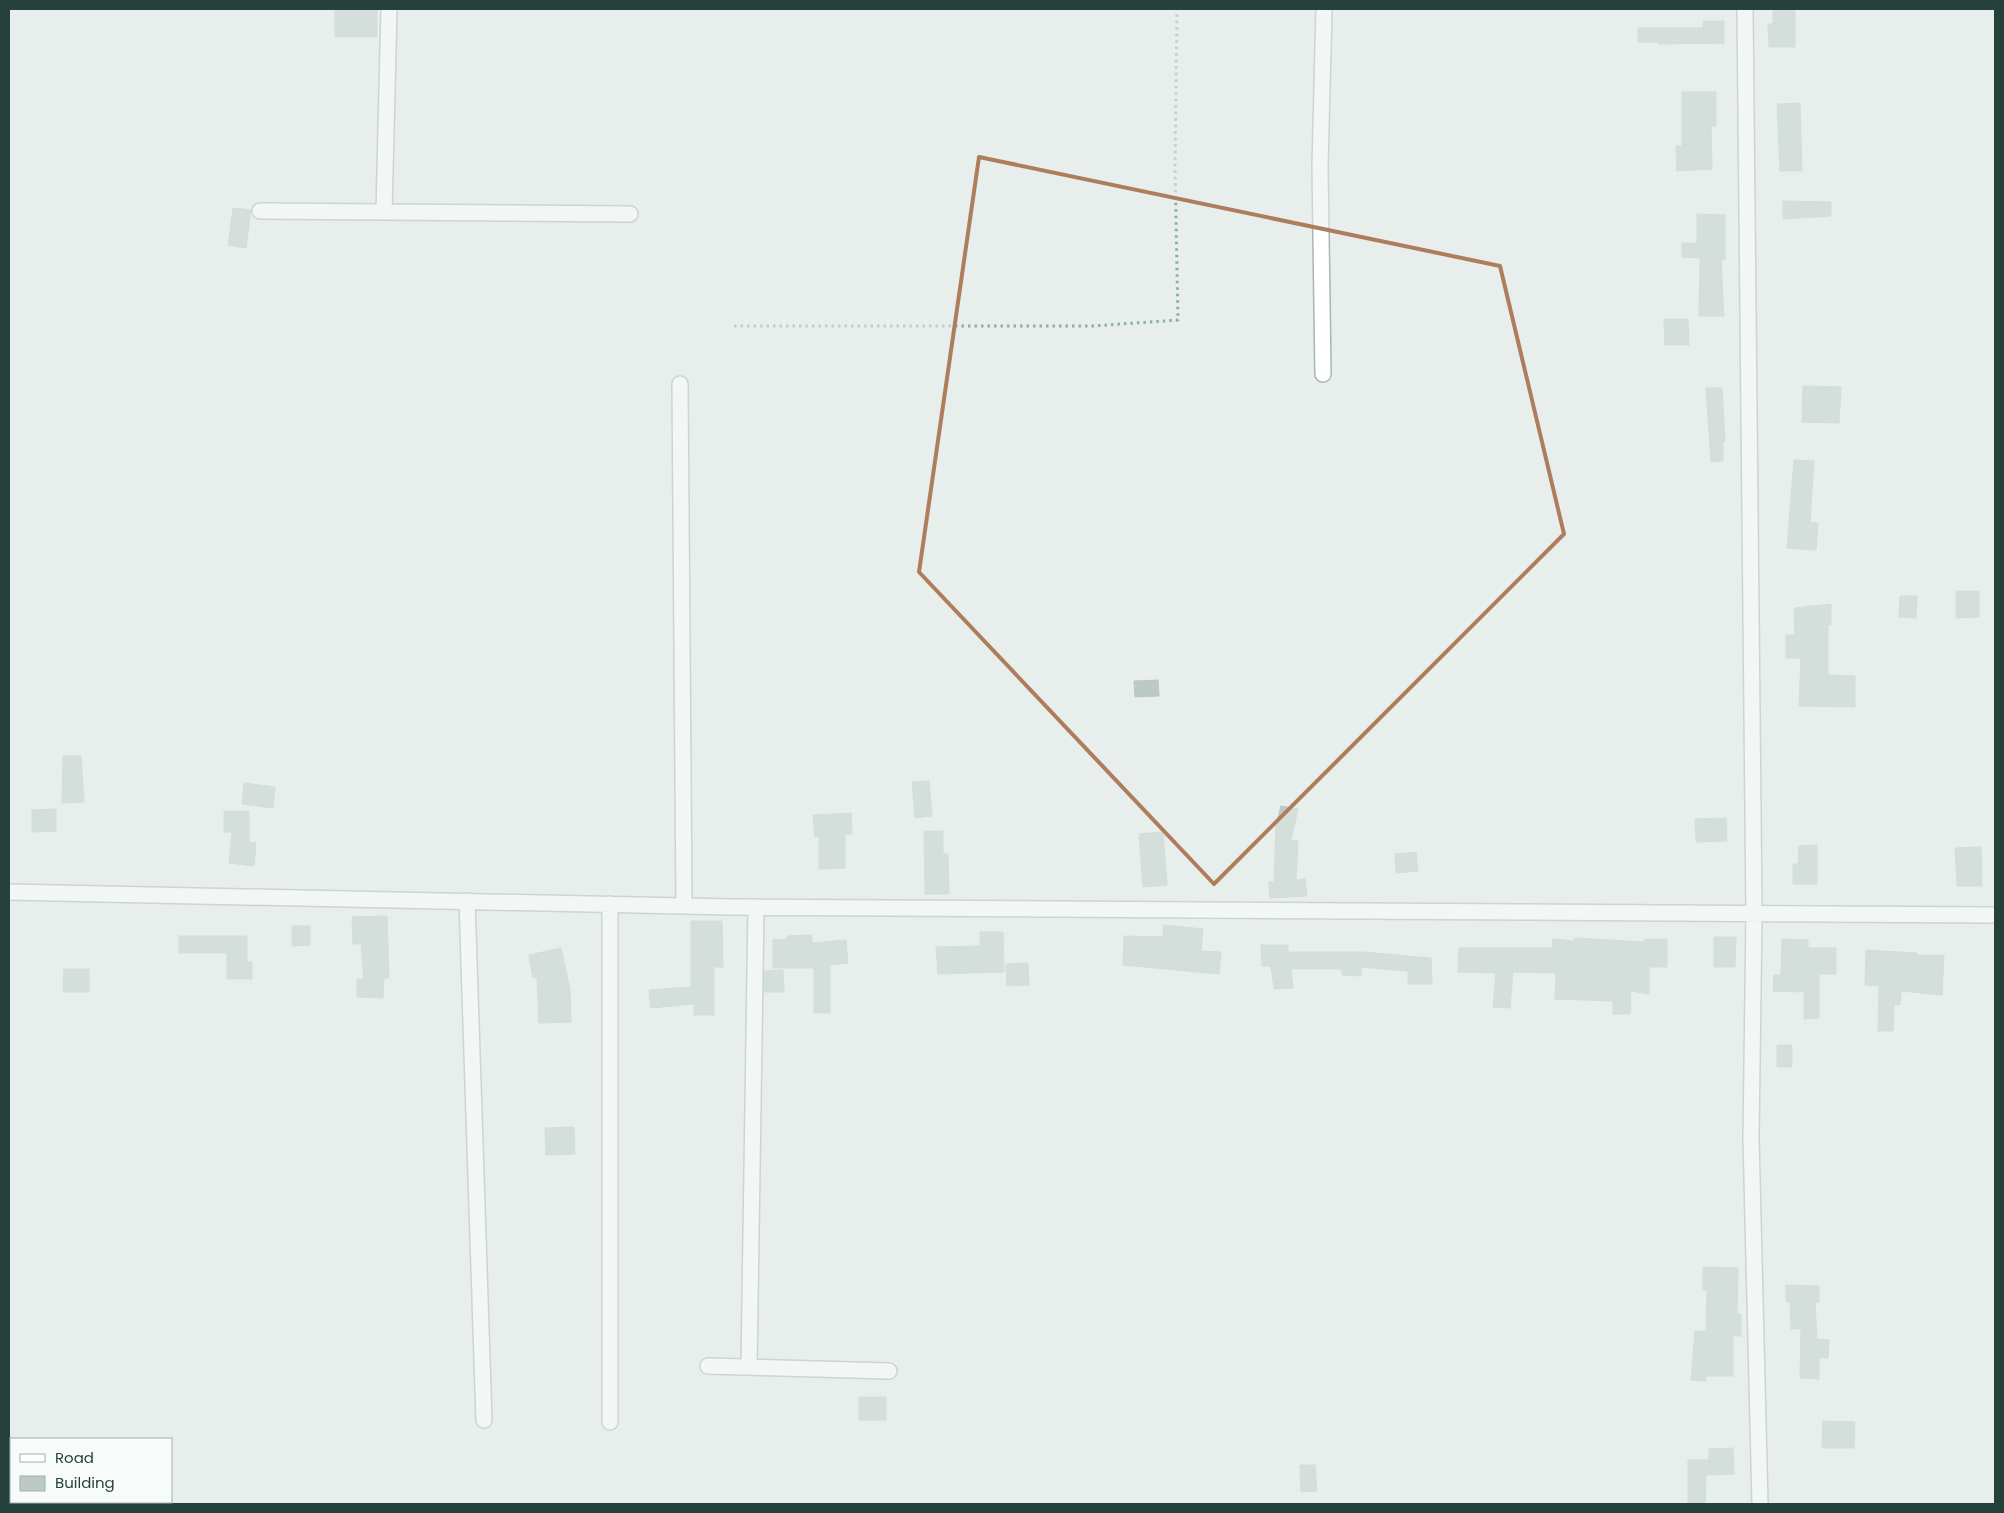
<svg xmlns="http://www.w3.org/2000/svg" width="2004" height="1513" font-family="Poppins,sans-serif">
  <rect width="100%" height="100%" fill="#e7eeec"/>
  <path fill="#bcc9c5" stroke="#b9c8c3" d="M335,9H377V37H335Z
    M1773,9H1795V47H1769L1768,24H1773Z
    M1703,21H1724V43L1658,44V42H1638V28H1703Z
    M1682,92H1716V126H1711L1712,169L1677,171L1676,146H1682Z
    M1800,103L1802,171H1780L1777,104Z
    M1783,201L1831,202V216L1783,219Z
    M233,208L251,210L246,248L228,245Z
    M1697,214L1725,215V260H1721L1724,316H1699L1700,258L1682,257V243H1697Z
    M1664,319H1688L1689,345H1665Z
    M1803,386L1841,387L1839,423L1802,422Z
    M1706,388H1722L1725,441H1723V461L1711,462Z
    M1794,460L1814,461L1810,522L1818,523L1816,550L1787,548Z
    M1956,591H1979V617L1956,618Z
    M1900,596H1917L1916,618L1899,617Z
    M1831,604V625H1828V675L1855,676V707L1799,706L1801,658H1786V635H1795L1794,608Z
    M1158,680L1159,696L1135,697L1134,681Z
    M63,756H81L84,802L62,803Z
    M929,781L932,816L915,818L912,782Z
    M244,783L275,787L273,808L242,804Z
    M1281,806L1298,809L1291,840L1298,841L1296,880L1305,879L1307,896L1270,898L1269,882H1274L1276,826Z
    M56,809V831L32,832V810Z
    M224,811H249V842L256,843L254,866L229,863L232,832H224Z
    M851,813L852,834H845V868L819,869V836L815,837L813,815Z
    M1726,818L1727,841L1696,842L1695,819Z
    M924,831H943V854H948L949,894H925Z
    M1163,832L1167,885L1143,887L1139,834Z
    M1817,845V884H1793V864H1798L1799,846Z
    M1981,847L1982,886H1957L1955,848Z
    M1416,852L1418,871L1396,873L1395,854Z
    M387,916L389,978H384L383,998L357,997V979H364L361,944H353L352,917Z
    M691,921H722L723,967H714V1015H694V1004L651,1008L649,990L691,987Z
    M1164,925L1203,929L1201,951L1221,952L1219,974L1123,965L1124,936L1163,937Z
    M292,926H310V945L292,946Z
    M980,932H1003L1004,972L938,974L936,947L980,946Z
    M812,935V943L846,940L848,963L830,965V1013H814V968H773V940L787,939V936Z
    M179,936H247V962H252V979H227V953H179Z
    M1714,937H1736L1735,967H1714Z
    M1575,938L1644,942V939H1667V967H1649V994L1631,991L1630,1014H1613V1001L1555,999L1556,973L1513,972L1510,1008L1493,1007L1496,973L1458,972L1459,948H1552L1553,939L1575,941Z
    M1782,939L1808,940V948H1836V974H1819V1018L1804,1019V992L1773,991L1774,975H1781Z
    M1261,945H1288V952H1362L1431,958L1432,984H1408V971L1361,967V976L1342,975V969H1291L1293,988L1274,989L1271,966H1262Z
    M561,948L570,989L571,1022L539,1023L537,977L533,978L529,955Z
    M1866,950L1917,953V955H1944L1942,995L1901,991L1900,1005L1894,1004L1893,1031H1878L1879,986L1865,985Z
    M1028,963L1029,985L1007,986L1006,964Z
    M64,969H89V992H63Z
    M783,970L784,992H764V971Z
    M1777,1045H1792V1067H1777Z
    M574,1127L575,1154L546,1155L545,1128Z
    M1703,1267L1738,1268L1737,1314H1741V1336H1733V1376H1706V1381L1691,1380L1695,1331H1706L1707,1290H1703Z
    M1786,1285L1819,1286V1302H1815L1817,1339L1829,1340L1828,1358L1819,1357V1379L1800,1378L1801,1329H1791L1790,1302H1786Z
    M859,1397H886V1420H859Z
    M1823,1421L1855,1422L1854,1448H1822Z
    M1733,1448L1734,1474L1706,1475L1705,1504H1688V1460H1709V1449Z
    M1300,1465H1315L1317,1491L1301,1492Z"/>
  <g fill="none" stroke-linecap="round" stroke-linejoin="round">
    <defs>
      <path id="street" d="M1745,9L1754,915L1751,1138L1760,1504
        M260,211L630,214
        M384,212L389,9
        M1323,374L1320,166L1324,9
        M680,384L684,906
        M9,892L731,907L1995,915
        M467,901L484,1420
        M610,904V1422
        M708,1366L889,1371
        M749,1367L756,907"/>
    </defs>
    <use href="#street" stroke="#a9b6b4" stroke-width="18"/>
    <path stroke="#89b0a8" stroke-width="3" stroke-dasharray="2.5 4" stroke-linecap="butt" d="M734,326H1092L1178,320L1175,168L1177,9"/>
    <use href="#street" stroke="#fff" stroke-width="15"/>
  </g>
  <path d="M0 0H2004V1513H0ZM979,157L1500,266L1564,534L1214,884L919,572Z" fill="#e7eeec" fill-opacity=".55" fill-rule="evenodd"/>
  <path fill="none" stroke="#ae7d5c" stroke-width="4" stroke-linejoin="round" d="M979,157L1500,266L1564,534L1214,884L919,572Z"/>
  <rect width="2004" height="1513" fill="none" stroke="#26403c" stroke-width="20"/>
  <rect x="10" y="1438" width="162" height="65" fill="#f7fbf9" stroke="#a3b0ad"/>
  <rect x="20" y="1454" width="25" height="8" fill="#ffffff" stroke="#a3b0ad"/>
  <text x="55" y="1463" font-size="15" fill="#26403c">Road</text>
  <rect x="20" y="1476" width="25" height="15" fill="#bcc9c5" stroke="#a3b0ad"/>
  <text x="55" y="1488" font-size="15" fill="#26403c">Building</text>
</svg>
